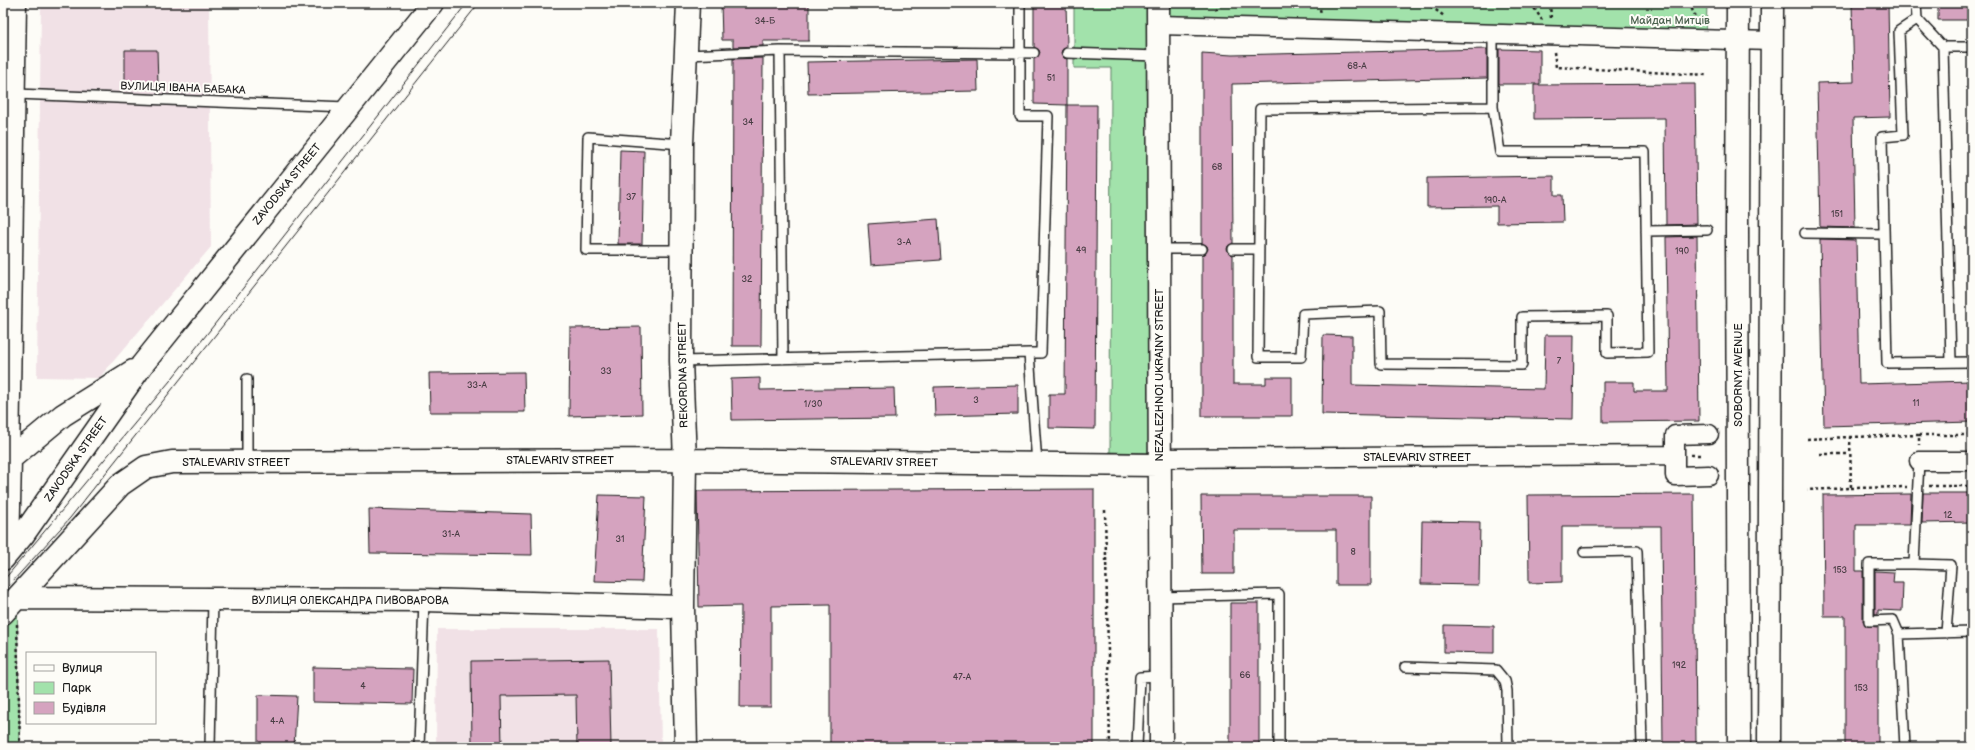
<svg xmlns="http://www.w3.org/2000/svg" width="1975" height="750" font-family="'Balsamiq Sans',sans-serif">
  <rect width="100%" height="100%" fill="#fdfcf7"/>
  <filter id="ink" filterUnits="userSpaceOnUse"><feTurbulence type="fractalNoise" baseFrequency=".025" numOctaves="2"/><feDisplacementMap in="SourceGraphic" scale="8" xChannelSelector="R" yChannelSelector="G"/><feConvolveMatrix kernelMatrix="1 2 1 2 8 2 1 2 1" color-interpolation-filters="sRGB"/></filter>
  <g filter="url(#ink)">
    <path fill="#f1e1e6" d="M41,3H209L211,247L99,378L37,377Z
      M437,629H659L661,747H436Z"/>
    <path fill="#a2e2ab" stroke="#5f7f64" d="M1074,3H1151L1149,453L1110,452L1111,68H1074Z
      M1158,3H1707L1706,39L1158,25Z
      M17,598L20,747H3V613Z"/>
    <path fill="#d5a3bf" stroke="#1c1c1c" d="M721,3H809V41H763V46L733,47V40H722Z
      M1034,3H1066L1067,47L1062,50L1061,53L1064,58L1067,59V105L1034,104V59L1040,53L1039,50L1034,47Z
      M1852,3H1888L1890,117L1853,118L1855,228L1820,227L1817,83L1854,82Z
      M1938,3H1972V20H1938Z
      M1487,49V78L1232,84L1233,243L1228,246L1227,249L1230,254L1233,255V384H1266V377H1292V416H1202V255L1205,254L1208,249L1207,246L1202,243V53L1232,55Z
      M1499,49L1540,50V84H1499Z
      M125,50H157L158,86H125Z
      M763,58L761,346H732L733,59Z
      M977,59L978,91L808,94L807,62Z
      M1695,84L1697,224L1666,225L1665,118L1534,119V85Z
      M1067,105H1097L1095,429L1049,428V394H1065Z
      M620,150L644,151L642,244H618Z
      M1554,176V195H1562L1563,222L1497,223V206L1427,207V178Z
      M938,219L941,260L871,265L868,224Z
      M1697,236L1699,421L1603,422V382H1634V391H1668L1666,237Z
      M1820,239L1856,240L1859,384L1972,381V422L1824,426Z
      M641,327L642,414L569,416L570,328Z
      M1323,335L1352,336V385L1544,389L1545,335H1574L1573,419L1322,414Z
      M524,372L525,412H430L429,373Z
      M760,378V390L894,388L895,418L732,420L731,379Z
      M1018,385V414L935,416L934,387Z
      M1094,489V747H830V605L771,606V707H740L741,606L699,607L697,491Z
      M1923,493H1972V522L1922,523Z
      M1694,494L1696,747H1663L1661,526H1562V582L1529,583L1528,495Z
      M1911,494L1910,525H1856V571H1863V621L1867,626L1878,627V747H1845V616H1824L1823,495Z
      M599,495L646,496L642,582L594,581Z
      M1201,496H1371V585H1336V530H1234V574H1202Z
      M369,509L531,514L532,555L370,553Z
      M1422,521L1480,522L1479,585L1421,584Z
      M1875,571L1894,572L1893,583H1903L1902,611L1878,610V615H1875Z
      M1230,603H1259V747H1230Z
      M1444,625L1494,626V653L1444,652Z
      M609,659L611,747H577L576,695L501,696L502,747H472L471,661Z
      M313,667L413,669L412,704L313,702Z
      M258,695L297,696L294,747H258Z"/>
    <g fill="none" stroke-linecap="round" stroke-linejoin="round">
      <defs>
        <path id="lane" d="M1020,3V116H1048L1041,353H1029L1037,464
          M1916,3L1917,19L1899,31L1903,135L1882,137L1887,363L1972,362
          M1917,19L1943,47L1951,362
          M1943,47H1972
          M780,51L783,359
          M1067,53L1158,56
          M687,55L780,51L1034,53
          M16,94L347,107
          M1493,107L1260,109L1258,357H1301L1303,314L1380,311L1381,364L1522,365V317L1607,316V353L1648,352L1645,152H1500L1493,107V34
          M1646,231L1707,230
          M1805,233L1884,234
          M1159,249H1202
          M1233,249H1259
          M682,250H586L588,137L682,144
          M681,361L1029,353
          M247,379V462
          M1584,552L1637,551L1642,747
          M1914,564L1951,565L1946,633
          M1160,597L1279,594V747
          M1899,634L1972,632
          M1405,667L1496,670L1505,681L1507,691L1508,747
          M210,747L213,599
          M419,747L424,600
          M1137,747L1140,677L1160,676
          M1905,747L1899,634L1893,620L1869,621V564H1914L1919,461"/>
        <path id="street" d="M1158,25L1772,41
          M1709,434L1675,435V476L1709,475
          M1159,458L1675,455
          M10,459L17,3
          M1919,461H1972"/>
        <path id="secondary" d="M1158,3L1161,747
          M8,553L10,459L63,415L133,371
          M3,559L23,535L142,365L433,3
          M17,598L424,600L683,607
          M3,613L120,485L146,467L172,462L685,460L1159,465
          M686,747L683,607L685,460L681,361L682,144L688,3"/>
        <path id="primary" d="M1738,3L1737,229L1739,747
          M1769,747L1772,3"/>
      </defs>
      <use href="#lane" stroke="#1c1c1c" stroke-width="12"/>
      <use href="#street" stroke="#1c1c1c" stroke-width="21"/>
      <use href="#secondary" stroke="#1c1c1c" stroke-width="25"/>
      <use href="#primary" stroke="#1c1c1c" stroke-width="25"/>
      <path stroke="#1c1c1c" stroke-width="2.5" stroke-dasharray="3 3" stroke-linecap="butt" d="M1319,3L1321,14
        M1426,3L1444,16
        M1531,3L1542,20
        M1550,3L1551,19
        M1689,3L1699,24
        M1215,10L1221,3
        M1554,52L1556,67L1707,75
        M1919,435H1972
        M1850,437L1919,435V445
        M1807,439L1850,437L1851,488L1807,490
        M1820,454H1850
        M1691,455H1702
        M1929,486H1972
        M1851,488L1907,487
        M1105,510L1110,747
        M17,624L20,747"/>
      <use href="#lane" stroke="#fdfcf7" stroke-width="9"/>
      <use href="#street" stroke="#fdfcf7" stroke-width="18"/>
      <use href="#secondary" stroke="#fdfcf7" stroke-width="22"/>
      <use href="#primary" stroke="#fdfcf7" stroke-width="22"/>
      <path stroke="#1c1c1c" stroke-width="1" d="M3,581L170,381L467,3
        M3,592L70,518L479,3"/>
    </g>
  </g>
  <g text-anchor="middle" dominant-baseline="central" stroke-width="4" stroke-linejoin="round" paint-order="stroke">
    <g font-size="9" fill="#4a3e45">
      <text x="765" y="21">34-Б</text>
      <text x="1357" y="66">68-А</text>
      <text x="1051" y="78">51</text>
      <text x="748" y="122">34</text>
      <text x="1217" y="167">68</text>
      <text x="631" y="197">37</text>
      <text x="1495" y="200">190-А</text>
      <text x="1837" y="214">151</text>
      <text x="904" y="242">3-А</text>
      <text x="1081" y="250">49</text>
      <text x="1682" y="251">190</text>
      <text x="747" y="279">32</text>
      <text x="1559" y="361">7</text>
      <text x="606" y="371">33</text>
      <text x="477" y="385">33-А</text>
      <text x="976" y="400">3</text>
      <text x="1916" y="403">11</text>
      <text x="813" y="404">1/30</text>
      <text x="1948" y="515">12</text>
      <text x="451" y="534">31-А</text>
      <text x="620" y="539">31</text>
      <text x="1353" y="552">8</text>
      <text x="1840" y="570">153</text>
      <text x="1679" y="665">192</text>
      <text x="1245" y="675">66</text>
      <text x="962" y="677">47-А</text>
      <text x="363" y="686">4</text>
      <text x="1861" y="688">153</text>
      <text x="277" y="721">4-А</text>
    </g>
    <g font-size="11" fill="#4b614e" stroke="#fdfcf7">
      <text x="1670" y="20">Майдан Митців</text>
    </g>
    <g font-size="11" fill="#1c1c1c" stroke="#fdfcf7">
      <text transform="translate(183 88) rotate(2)">ВУЛИЦЯ ІВАНА БАБАКА</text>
      <text transform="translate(287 184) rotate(-51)">ZAVODSKA STREET</text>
      <text transform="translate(683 375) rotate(-91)">REKORDNA STREET</text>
      <text transform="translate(1159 375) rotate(-90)">NEZALEZHNOI UKRAINY STREET</text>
      <text transform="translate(1738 375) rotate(-90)">SOBORNYI AVENUE</text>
      <text x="1417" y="457">STALEVARIV STREET</text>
      <text transform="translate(76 459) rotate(-55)">ZAVODSKA STREET</text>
      <text x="560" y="460">STALEVARIV STREET</text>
      <text x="236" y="462">STALEVARIV STREET</text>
      <text transform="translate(884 462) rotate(1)">STALEVARIV STREET</text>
      <text x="350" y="600">ВУЛИЦЯ ОЛЕКСАНДРА ПИВОВАРОВА</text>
    </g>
  </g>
  <rect width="1975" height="750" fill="none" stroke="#fdfcf7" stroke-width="16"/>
  <rect x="8" y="8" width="1959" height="734" fill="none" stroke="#1c1c1c" stroke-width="1.5" filter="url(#ink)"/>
  <rect x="26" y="652" width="130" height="72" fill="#fdfcf7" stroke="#a3a29f"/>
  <rect x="34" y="665" width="20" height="6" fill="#fdfcf7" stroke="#a3a29f"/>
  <text x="62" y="672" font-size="12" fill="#1c1c1c">Вулиця</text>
  <rect x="34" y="682" width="20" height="12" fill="#a2e2ab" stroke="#a3a29f"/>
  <text x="62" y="692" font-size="12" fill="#1c1c1c">Парк</text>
  <rect x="34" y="702" width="20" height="12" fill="#d5a3bf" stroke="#a3a29f"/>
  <text x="62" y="712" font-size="12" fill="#1c1c1c">Будівля</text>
</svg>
